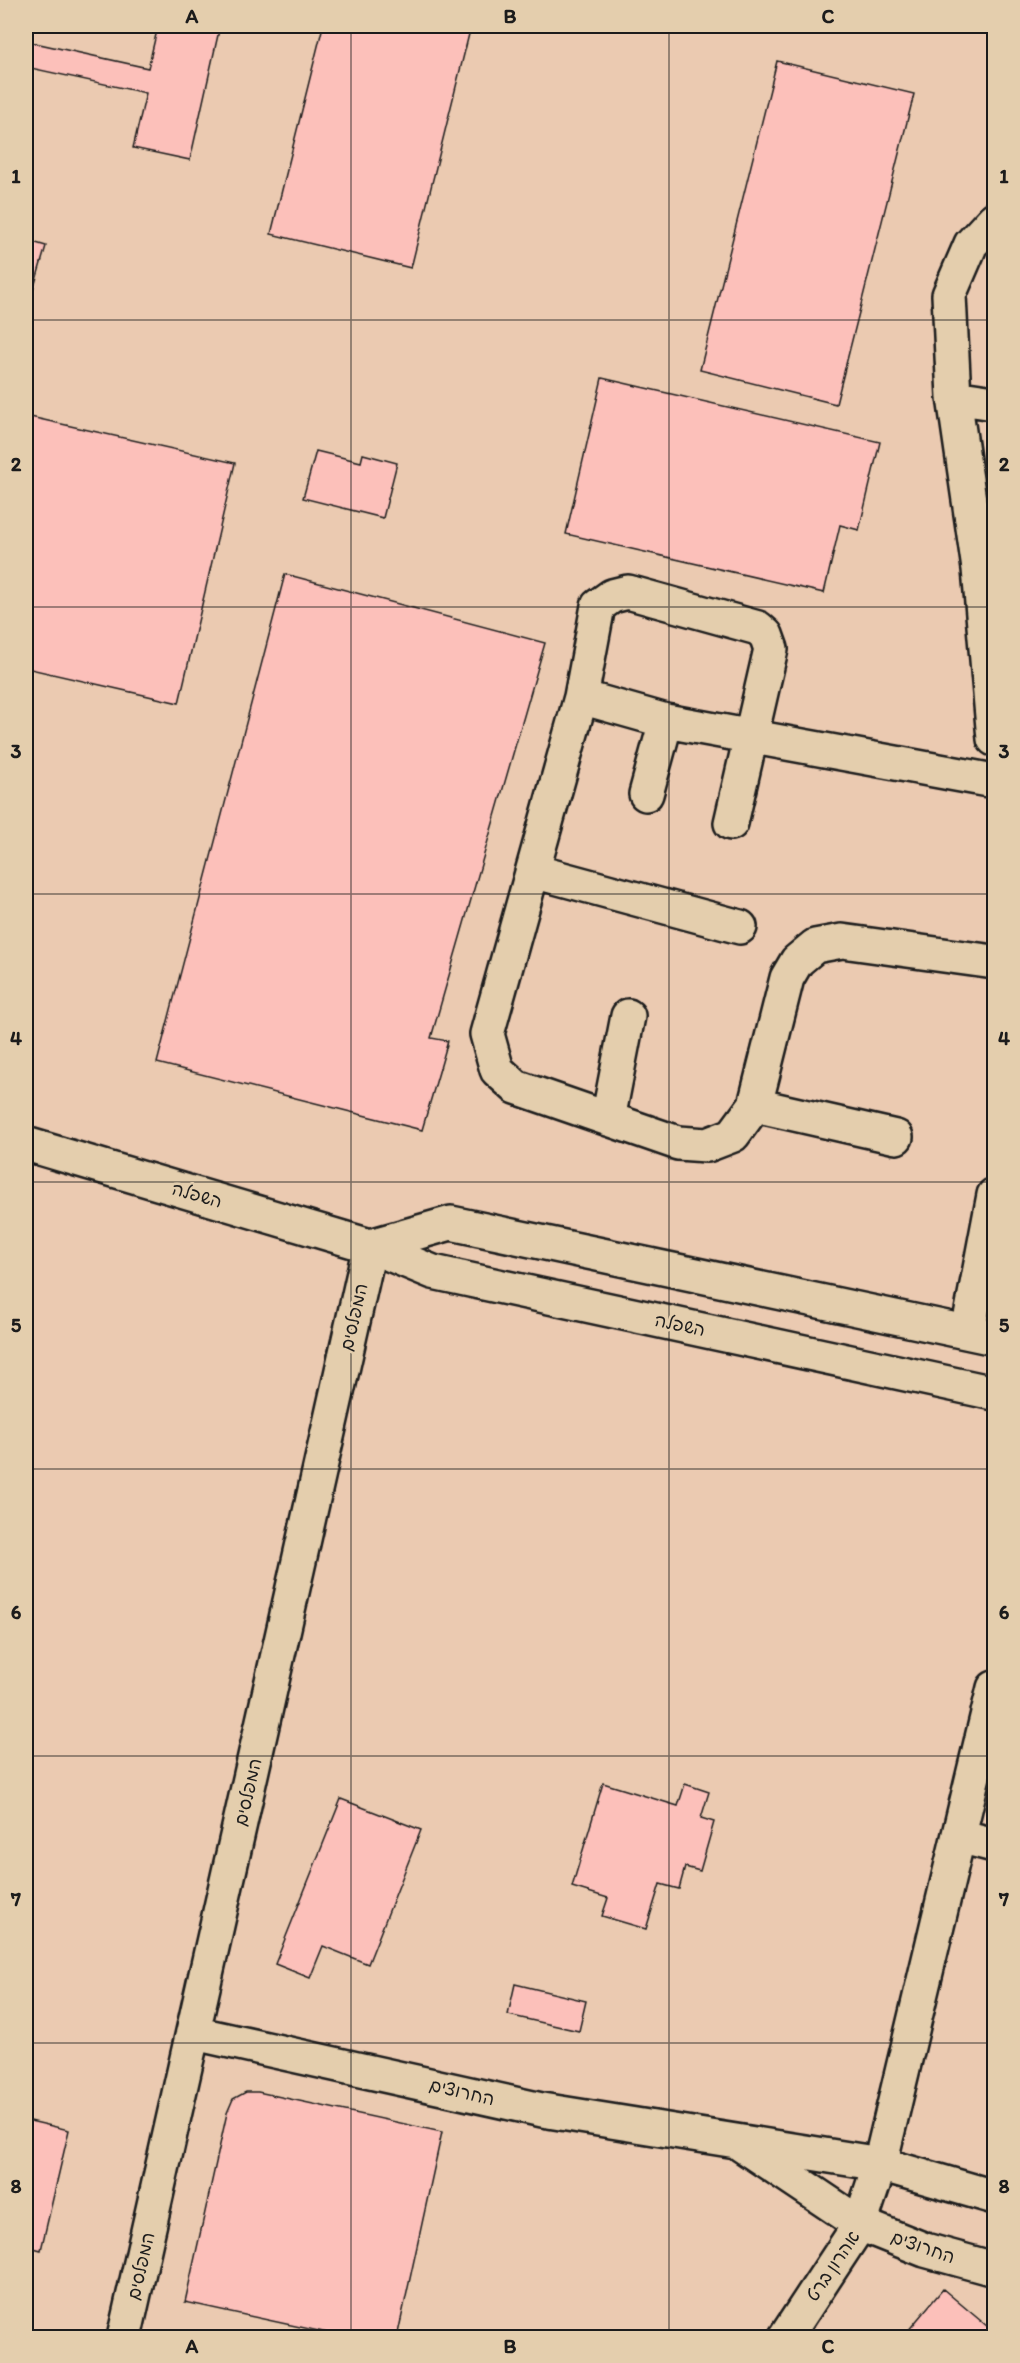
<svg xmlns="http://www.w3.org/2000/svg" width="1020" height="2363" font-family="Itim,'Playpen Sans Hebrew',sans-serif">
  <rect width="100%" height="100%" fill="#e4cead"/>
  <filter id="ink" filterUnits="userSpaceOnUse"><feTurbulence type="fractalNoise" baseFrequency=".0167" numOctaves="2"/><feDisplacementMap in="SourceGraphic" scale="12" xChannelSelector="R" yChannelSelector="G"/><feConvolveMatrix kernelMatrix="1 2 1 2 8 2 1 2 1" color-interpolation-filters="sRGB"/></filter>
  <g filter="url(#ink)">
    <path fill="#ebcab1" d="M26,26H994V2337H26Z"/>
    <path fill="#fcc0ba" stroke="#1c1c1c" stroke-width="1.5" d="M158,26H220L190,160L133,148L146,93L26,67V41L148,68Z
      M323,26H471L411,268L271,234Z
      M777,61L914,94L836,404L700,370Z
      M26,240L46,246L27,311L26,310Z
      M602,378L880,442L859,530L840,525L824,593L566,534Z
      M26,416L235,463L179,703L26,668Z
      M316,451L361,462L363,454L397,463L383,518L303,498Z
      M285,574L545,643L431,1038L448,1041L422,1130L157,1063Z
      M603,1783L678,1806L685,1784L709,1792L701,1818L714,1822L700,1871L685,1867L679,1889L660,1884L646,1929L602,1916L608,1898L572,1887Z
      M341,1799L421,1830L368,1964L323,1946L310,1978L275,1964Z
      M515,1984L586,2001L579,2031L508,2015Z
      M246,2092H258L442,2132L397,2338H351L185,2302L227,2113L233,2099Z
      M26,2120L69,2130L41,2250L26,2246Z
      M26,2284L32,2285L26,2314Z
      M943,2289L994,2332V2338H902Z"/>
    <g fill="none" stroke-linecap="round" stroke-linejoin="round">
      <defs>
        <path id="minor" d="M994,219L971,244L949,295L954,397L979,569L994,739
          M954,397L994,403
          M581,697L487,1034L497,1070L516,1087L678,1143L707,1145L733,1135L755,1105L787,978L797,961L815,946L842,941L994,962
          M646,794L666,721
          M731,823L771,649L766,635L758,628L628,592L612,596L598,606L581,697L666,721L994,781
          M533,871L740,927
          M755,1105L896,1137
          M608,1119L628,1016
          M26,1144L370,1246L433,1272L994,1393
          M370,1246L451,1223L994,1338
          M968,1332L994,1195
          M959,1836L994,1845
          M194,2033L542,2110L880,2164L994,2197
          M742,2145L860,2224L925,2250L994,2269
          M124,2338L370,1246
          M785,2338L860,2224L880,2164L994,1688"/>
      </defs>
      <use href="#minor" stroke="#1c1c1c" stroke-width="38"/>
      <use href="#minor" stroke="#e4cead" stroke-width="33"/>
    </g>
  </g>
  <path fill="none" stroke="#1c1c1c" stroke-width="1.5" stroke-opacity="0.55" d="M351,26V2338M669,26V2338M26,320H994M26,607H994M26,894H994M26,1182H994M26,1469H994M26,1756H994M26,2043H994"/>
  <g text-anchor="middle" dominant-baseline="central" stroke-width="5" stroke-linejoin="round" paint-order="stroke">
    <g font-size="18" fill="#1c1c1c" stroke="#e4cead">
      <text transform="translate(197 1195) rotate(16)">השפלה</text>
      <text transform="translate(354 1317) rotate(-77)">המפלסים</text>
      <text transform="translate(680 1325) rotate(12)">השפלה</text>
      <text transform="translate(248 1792) rotate(-77)">המפלסים</text>
      <text transform="translate(462 2092) rotate(13)">החרוצים</text>
      <text transform="translate(923 2247) rotate(19)">החרוצים</text>
      <text transform="translate(141 2266) rotate(-77)">המפלסים</text>
      <text transform="translate(833 2266) rotate(-56)">אהרון ברט</text>
    </g>
  </g>
  <rect width="1020" height="2363" fill="none" stroke="#e4cead" stroke-width="66"/>
  <rect x="33" y="33" width="954" height="2297" fill="none" stroke="#1c1c1c" stroke-width="2"/>
  <g font-size="20" text-anchor="middle" font-weight="bold" fill="#1c1c1c">
    <text x="192" y="23">A</text>
    <text x="510" y="23">B</text>
    <text x="828" y="23">C</text>
    <text x="16" y="183">1</text>
    <text x="1004" y="183">1</text>
    <text x="16" y="471">2</text>
    <text x="1004" y="471">2</text>
    <text x="16" y="758">3</text>
    <text x="1004" y="758">3</text>
    <text x="16" y="1045">4</text>
    <text x="1004" y="1045">4</text>
    <text x="16" y="1332">5</text>
    <text x="1004" y="1332">5</text>
    <text x="16" y="1619">6</text>
    <text x="1004" y="1619">6</text>
    <text x="16" y="1906">7</text>
    <text x="1004" y="1906">7</text>
    <text x="16" y="2193">8</text>
    <text x="1004" y="2193">8</text>
    <text x="192" y="2353">A</text>
    <text x="510" y="2353">B</text>
    <text x="828" y="2353">C</text>
  </g>
</svg>
